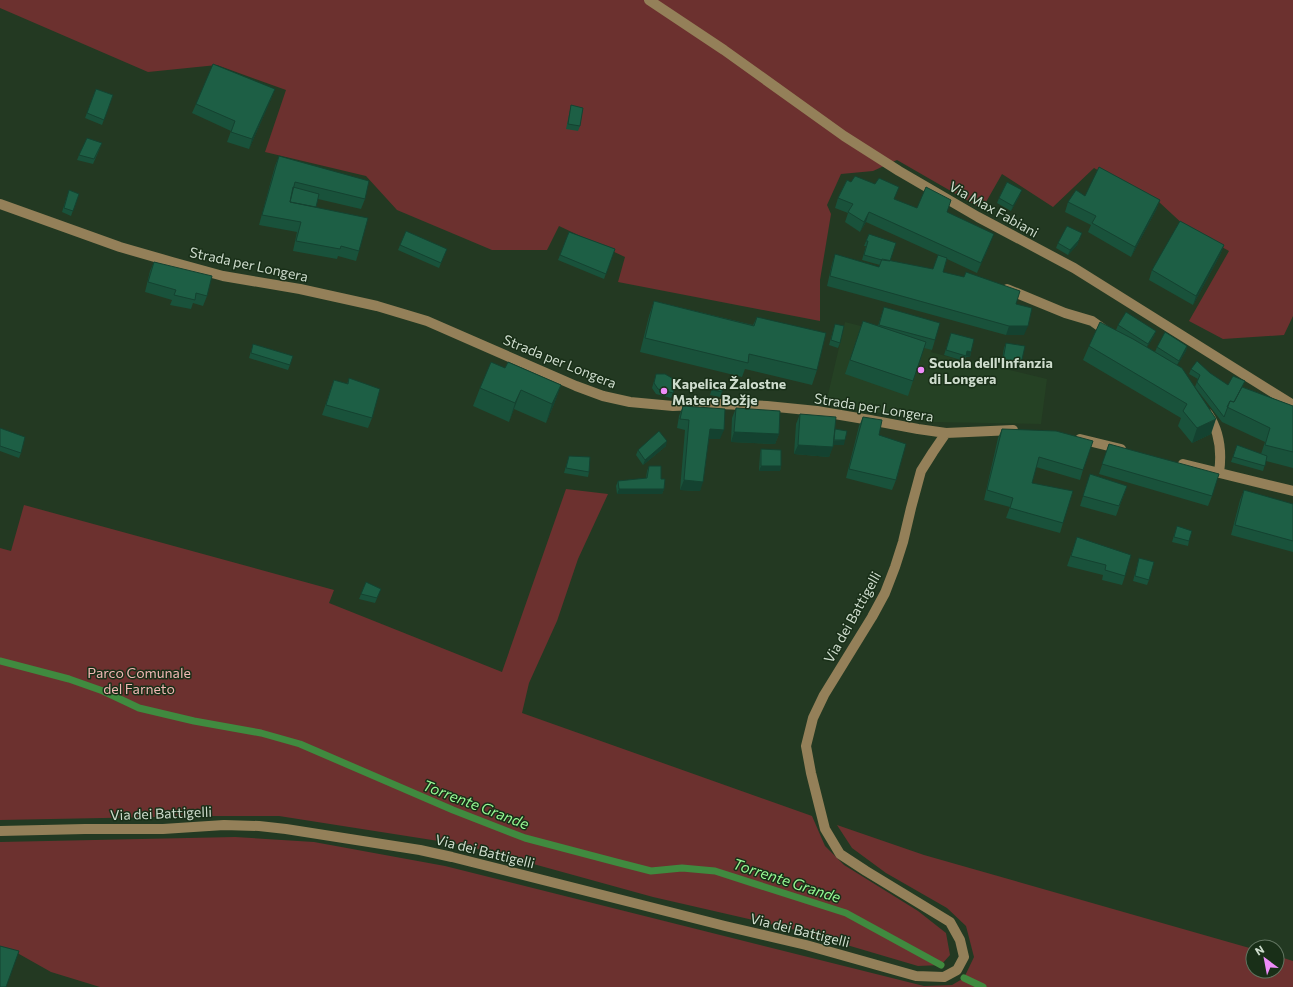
<svg xmlns="http://www.w3.org/2000/svg" width="1293" height="987" font-family="Commissioner,sans-serif">
  <rect width="100%" height="100%" fill="#233922"/>
  <path fill="#254124" d="M845,322L877,330L932,350L931,352L964,361V359L1047,379L1041,424L930,422L826,403Z"/>
  <path fill="#6c312f" d="M0,0H1293V316L1284,335L1223,339L1189,321L1229,251L1186,227L1159,202L1094,168L1053,207L1002,174L982,209L897,160L873,171L841,174L827,205L831,214L820,280V321L618,282L625,257L559,226L547,250H492L397,210L366,176L265,152L286,90L217,65L148,72L0,8Z
    M566,489L608,494L578,559L557,621L529,683L522,713L812,816L825,846L844,865L918,911L946,933L950,955L941,965L918,966L796,930L653,897L464,845L279,816H207L0,820V548L11,551L24,505L334,590L329,603L502,672Z
    M837,825L924,855L1253,949V971H1277V956L1293,961V987H100L51,972L12,950L0,948V842L235,837L314,842L445,866L924,986L952,985L964,978L974,957L966,926L947,908L886,873L852,848Z"/>
  <g fill="none" stroke-linecap="round" stroke-linejoin="round">
    <path stroke="#408a3f" stroke-width="7" d="M0,661L69,679L103,691L139,708L194,721L261,733L300,744L453,810L525,838L616,862L651,871L682,868L715,871L846,913L941,965
      M964,978L983,987"/>
    <path stroke="#948059" stroke-width="10" d="M649,0L724,50L844,136L899,171L978,217L1074,268L1293,405
      M0,204L120,247L172,262L223,276L300,289L377,306L427,321L576,386L603,396L630,402L673,406L720,404L767,406L817,411L870,420L918,429L946,433L1013,430
      M1007,289L1065,313L1092,321L1109,333
      M1208,414C1220,432 1222,452 1219,473
      M1080,439L1121,449
      M1183,464L1293,491
      M0,831L85,829H163L224,825L259,826L286,829L420,850L452,857L725,926L806,945L916,976L944,977L957,970L964,957L960,940L950,922L866,871L840,854L825,829L811,773L806,746L813,718L824,695L872,617L885,593L895,567L903,542L911,508L921,471L933,452L946,433"/>
  </g>
  <path fill="#19523b" d="M96,89L113,95L102,125L85,118Z
    M275,89L271,99L249,149L227,142L231,131L192,113L196,104Z
    M571,105L580,126L578,131L566,129L570,110Z
    M100,148L93,164L77,160L79,155Z
    M279,156L365,199L361,209L318,199L316,207L359,251L356,261L338,256L337,259L293,251L297,232L259,225L275,166Z
    M69,190L79,194L71,216L62,212Z
    M1020,195L1011,211L997,203L999,198Z
    M1085,196L1160,200L1156,210L1131,257L1088,232L1091,225L1065,212L1068,202Z
    M838,198L894,200L917,208L947,212L990,244L977,273L947,259L943,272L1016,304L1024,335H1006L827,286L832,264L835,254L879,267L880,265L862,260L866,246H864L869,234L890,261L933,269L943,257L866,222L860,232L845,222L848,213L835,208Z
    M569,232L615,249L604,279L558,260Z
    M1082,233L1077,245L1068,255L1056,248L1058,243Z
    M400,245L447,249L439,268L398,250Z
    M1224,245L1220,255L1193,305L1149,280L1152,270Z
    M154,262L207,296L203,306L193,303L191,309L170,305L172,300L145,292L150,271Z
    M654,301L753,325L757,317L817,370L812,385L745,369L742,377L640,352L649,316Z
    M884,307L935,340L932,350L924,348L908,396L845,374L863,321L878,326Z
    M835,324L840,343L838,348L829,345Z
    M1118,325L1156,331L1154,336L1147,347L1155,352L1157,347L1187,346L1186,351L1177,365L1211,434L1192,443L1178,426L1181,418L1083,360L1089,346L1116,330Z
    M951,333L971,352L970,357H966L964,361L944,355Z
    M1006,343L1021,364L1019,369L1001,365L1004,348Z
    M253,344L290,365L288,370L249,358Z
    M505,368L561,385L554,404L546,423L514,409L509,422L473,406L480,388Z
    M1191,369L1210,373L1228,385L1243,387L1293,406V468L1266,461L1263,471L1231,462L1237,445L1261,454L1265,442L1222,422L1195,387L1198,379L1189,374Z
    M656,374L677,381L671,398L656,394L652,388Z
    M349,378L372,418L368,428L322,415L334,380L347,384Z
    M714,382L722,392L720,397L710,395Z
    M683,406L720,439H708L700,491L680,490L685,430L677,428L679,416Z
    M736,408L779,434L775,444L731,442L732,418Z
    M800,414L835,429L844,445H833L829,457L794,454L796,424Z
    M863,417L879,435L896,480L892,490L846,478L859,426Z
    M0,428L21,453L19,458L0,451Z
    M1002,429L1083,470L1080,480L1036,467L1032,483L1063,523L1060,533L1006,518L1010,507L984,500L998,438Z
    M1109,444L1212,496L1208,506L1099,474Z
    M666,446L643,465L636,455L638,450Z
    M761,449L781,466L780,471H759L760,454Z
    M569,456L589,472L588,477L564,473Z
    M649,466L661,479L664,489L662,494H617L616,486L618,481L646,478L647,471Z
    M1090,474L1127,486L1116,516L1080,506Z
    M1244,490L1293,504V552L1231,535L1240,500Z
    M1177,526L1189,541L1188,546L1172,542Z
    M1077,537L1125,576L1122,585L1102,580L1103,575L1067,566Z
    M1139,558L1149,580L1147,585L1133,581Z
    M366,582L381,589L375,603L359,599Z"/>
  <path fill="#144230" d="M275,89L271,99L249,149L252,139Z
    M1022,190L1020,195L1011,211L1013,206Z
    M1160,200L1156,210L1131,257L1135,247Z
    M869,212L866,222L860,232L864,222Z
    M994,234L990,244L977,273L981,263Z
    M1079,240L1077,245L1068,255L1070,250Z
    M1224,245L1220,255L1193,305L1196,296Z
    M1009,326H1028L1024,335H1006Z
    M1156,331L1154,336L1146,349L1148,344Z
    M1187,346L1186,351L1177,366L1179,361Z
    M967,351L971,352L970,357L965,356Z
    M561,385L554,404L546,423L552,404Z
    M521,390L514,409L509,422L515,403Z
    M1216,419L1211,434L1192,443L1197,428Z
    M710,429L724,430L720,439H706Z
    M734,432L779,434L775,444L731,442Z
    M845,440L844,445H830L832,441Z
    M667,441L666,446L643,465L645,460Z
    M798,445L833,447L829,457L794,454Z
    M761,466H781L780,471H759Z
    M684,480L703,482L700,491L680,490Z
    M619,489H664L662,494H617Z"/>
  <path fill="#1d5f45" stroke="#144230" d="M213,64L275,89L252,139L231,132L235,121L196,104Z
    M96,89L113,95L104,120L87,113Z
    M571,105L583,108L580,126L568,124Z
    M87,138L102,143L94,159L79,155Z
    M279,156L369,181L365,199L295,182L290,202L368,218L359,251L341,246L340,249L296,241L301,222L262,215Z
    M1099,167L1160,200L1135,247L1092,223L1096,216L1068,202L1076,190L1085,196Z
    M855,176L875,184L879,178L899,187L894,199L917,208L926,187L951,200L947,212L994,234L981,263L869,212L864,222L848,212L853,204L838,198L847,180L851,182Z
    M1007,182L1022,190L1013,206L999,198Z
    M293,187L319,194L316,207L290,202Z
    M69,190L79,194L73,211L64,208Z
    M1180,221L1224,245L1196,296L1152,270Z
    M1067,226L1082,233L1079,240L1070,250L1058,243Z
    M406,231L447,249L441,263L400,245Z
    M569,232L615,249L606,274L560,255Z
    M869,234L896,243L890,261L882,260L864,255L868,241H866Z
    M835,254L879,267L882,259L933,269L938,255L947,258L943,272L964,277L966,272L1020,291L1016,304L1032,308L1028,326H1009L830,276Z
    M154,262L212,276L207,296L196,293L195,300L174,295L176,290L148,282Z
    M654,301L754,326L757,317L826,333L817,370L749,354L748,363L645,338Z
    M884,307L940,323L935,340L879,325Z
    M1126,312L1156,331L1148,344L1118,325Z
    M863,321L926,342L913,381L850,360Z
    M1100,322L1133,339L1182,368L1216,419L1197,428L1183,411L1187,404L1089,346Z
    M835,324L844,326L840,343L831,340Z
    M1165,332L1187,346L1179,361L1157,347Z
    M951,333L974,339L971,352L967,351L966,356L946,350Z
    M1006,343L1025,346L1021,364L1003,360Z
    M253,344L293,356L290,365L251,353Z
    M1197,361L1210,373L1228,385L1233,376L1245,381L1234,402L1230,401L1224,417L1197,382L1200,375L1191,369Z
    M491,362L505,368L508,362L561,385L552,404L521,390L515,403L480,388Z
    M656,374H665L677,381L673,393L658,389L654,383Z
    M349,378L380,389L372,418L326,405L334,380L348,384Z
    M714,382L724,384L722,392L712,390Z
    M1242,387L1293,406V452L1265,445L1270,428L1227,407L1230,401L1234,402Z
    M683,406L725,409L724,430L710,429L703,482L684,480L689,420L680,419Z
    M736,408L780,411L779,434L734,432Z
    M800,414L836,417L833,447L798,445Z
    M863,417L882,420L879,435L906,444L896,480L849,469Z
    M0,428L25,437L21,453L0,446Z
    M835,429L847,431L845,440H834Z
    M1002,429L1056,431L1093,441L1083,470L1039,457L1032,483L1073,491L1063,523L1010,508L1013,498L987,490Z
    M659,431L667,441L645,460L638,450Z
    M1109,444L1219,474L1212,496L1102,464Z
    M1237,445L1267,456L1265,466L1233,457Z
    M761,449L781,450V466H761Z
    M569,456L590,457L589,472L566,468Z
    M649,466H661V479H665L664,489H619L618,481L647,478Z
    M1090,474L1127,486L1119,506L1083,496Z
    M1244,490L1293,504V541L1235,525Z
    M1177,526L1192,531L1189,541L1174,537Z
    M1077,537L1131,555L1125,576L1105,570L1106,565L1071,556Z
    M1139,558L1154,562L1149,580L1135,576Z
    M366,582L381,589L377,598L361,594Z
    M0,946L19,951L6,987H0Z"/>
  <g fill="#ee8cf9" stroke="#192f18" stroke-width="1.5">
    <circle cx="921" cy="370" r="4"/>
    <circle cx="664" cy="391" r="4"/>
  </g>
  <g text-anchor="middle" dominant-baseline="central" stroke-width="3" stroke-linejoin="round" paint-order="stroke">
    <g font-size="14" fill="#cedccd" stroke="#192f18">
      <text transform="translate(994 209) rotate(29)">Via Max Fabiani</text>
      <text transform="translate(249 264) rotate(12)">Strada per Longera</text>
      <text transform="translate(560 361) rotate(22)">Strada per Longera</text>
      <text transform="translate(874 407) rotate(9)">Strada per Longera</text>
      <text transform="translate(852 617) rotate(-61)">Via dei Battigelli</text>
      <text transform="translate(161 813) rotate(-2)">Via dei Battigelli</text>
      <text transform="translate(485 851) rotate(14)">Via dei Battigelli</text>
      <text transform="translate(800 930) rotate(14)">Via dei Battigelli</text>
    </g>
    <g font-size="14" font-weight="bold" fill="#cedccd" stroke="#192f18" text-anchor="start">
      <text x="929" y="362">Scuola dell'Infanzia<tspan x="929" dy="16">di Longera</tspan></text>
      <text x="672" y="383">Kapelica Žalostne<tspan x="672" dy="16">Matere Božje</tspan></text>
    </g>
    <g font-size="14" fill="#efb7b3" stroke="#192f18">
      <text x="139" y="672">Parco Comunale<tspan x="139" dy="16">del Farneto</tspan></text>
    </g>
    <g font-size="15" font-style="italic" fill="#96f793" stroke="#192f18">
      <text transform="translate(476 804) rotate(21)">Torrente Grande</text>
      <text transform="translate(787 880) rotate(18)">Torrente Grande</text>
    </g>
  </g>
  <g transform="translate(1265 959) rotate(328)"><circle r="19" fill="#192f18" stroke="#617460"/>
  <path d="M0-3L7 15L0 10L-7 15Z" fill="#ee8cf9"/>
  <text y="-6" font-size="11" font-weight="bold" text-anchor="middle" fill="#cedccd">N</text>
  </g>
</svg>
